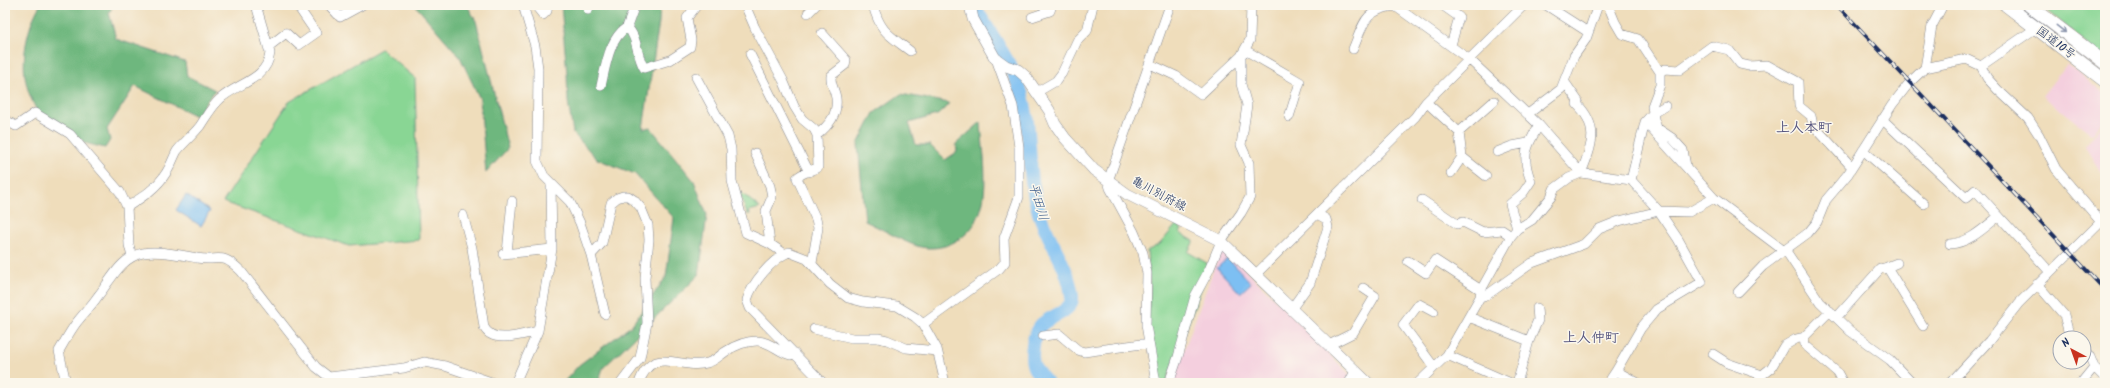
<svg xmlns="http://www.w3.org/2000/svg" width="2110" height="388" font-family="Kalam,'Klee One',sans-serif">
  <rect width="100%" height="100%" fill="#fbf7ec"/>
  <filter id="ink" filterUnits="userSpaceOnUse"><feTurbulence type="fractalNoise" baseFrequency=".025" numOctaves="2"/><feDisplacementMap in="SourceGraphic" scale="8" xChannelSelector="R" yChannelSelector="G"/><feConvolveMatrix kernelMatrix="1 2 1 2 8 2 1 2 1" color-interpolation-filters="sRGB"/></filter>
  <filter id="wash" filterUnits="userSpaceOnUse"><feTurbulence type="fractalNoise" baseFrequency=".012" numOctaves="4" result="noise"/><feDisplacementMap in="SourceGraphic" scale="16" xChannelSelector="R" yChannelSelector="G"/><feGaussianBlur stdDeviation="0.9" result="paint"/><feColorMatrix in="noise" values="0 0 0 0 0 0 0 0 0 0 0 0 0 0 0 0 0 1.4 0 .05"/><feComposite in="paint" operator="in"/></filter>
  <g filter="url(#wash)">
    <rect width="100%" height="100%" fill="#efddbb"/>
    <path fill="#f4cfde" d="M2067,64L2105,94V118L2092,134L2042,96Z
      M2105,121V177L2085,146Z
      M1222,246L1350,375L1345,383H1172Z"/>
    <path fill="#89d694" stroke="#528279" d="M2041,5H2105V59Z
      M381,49L415,78L419,240L349,246L223,202L289,102Z
      M739,191L760,208L749,211L750,214H747Z
      M1176,225L1182,229L1180,233L1194,241L1188,252L1210,265L1166,383H1159L1148,324L1150,289L1147,251L1160,244Z"/>
    <path fill="#6eb77e" stroke="#44736e" d="M40,5H113L109,13L116,39L185,62L187,76L215,90L196,116L135,86L107,129L110,140L105,148L85,143L64,126L37,112C34,104 29,95 27,86C20,61 27,27 40,5Z
      M415,5H467L476,21L508,148L486,173L480,99L460,57Z
      M561,5H660L659,22L643,129L650,127L694,181L707,215L699,275L603,368L598,383H563L579,365L631,326L666,277L674,218L635,174L597,159L573,133L568,101L567,74Z
      M901,94L949,103L940,114L909,123L916,145H930L945,160L957,152L956,144L981,122C983,162 997,218 956,241C945,248 929,250 917,246C899,240 883,229 865,221L858,144L874,113Z"/>
    <path fill="#7dbff2" stroke="#4c77a8" d="M186,195L210,211L201,226L176,210Z
      M1228,258L1251,283L1240,293L1217,268Z"/>
    <g fill="none" stroke-linecap="round" stroke-linejoin="round">
      <path stroke="#7dbff2" stroke-width="14" d="M977,5V11C996,43 1021,76 1026,114C1031,149 1028,178 1039,213C1048,241 1069,266 1072,297C1073,311 1051,316 1042,324C1033,333 1029,359 1035,369C1039,374 1043,379 1047,383"/>
    </g>
  </g>
  <g filter="url(#ink)">
    <g fill="none" stroke-linecap="round" stroke-linejoin="round">
      <defs>
        <path id="minor" d="M329,5L340,17L362,5
          M523,5L535,46L538,68L537,161L544,176L570,202L580,223L591,255L605,314
          M535,5L543,15L547,11L548,5
          M745,5L755,28L783,80L794,106L802,119L814,129L817,135L818,167C811,172 803,171 797,178L816,219L818,228L812,263
          M873,5C880,32 889,35 910,51
          M1442,5L1459,17L1451,45
          M1546,5L1588,32
          M1608,5L1615,22L1622,34L1638,39L1660,72V85L1652,106L1654,119L1657,128L1672,138L1683,150L1686,166
          M588,10L590,5
          M808,13L816,5
          M1032,17L1050,11L1052,5
          M627,27L635,5
          M268,47L286,33L299,45L316,33L299,8L303,5
          M1353,49C1364,23 1364,10 1395,6L1470,60L1539,125L1581,173L1631,180L1659,211L1678,239L1702,282L1657,309L1641,328L1616,371L1638,383
          M1245,50L1300,82L1289,117
          M750,54L809,172
          M1150,64L1176,76L1201,94L1241,56L1250,40L1251,5
          M1981,66L2036,28
          M1925,68L1966,59L1981,66L1987,78L1998,90L2028,118L2039,135L2056,169L2101,222
          M1660,72L1665,69L1679,70L1712,46L1729,50L1740,64L1749,66L1767,65L1798,82L1799,106L1811,116L1813,125L1852,167
          M696,77L728,136L731,149L732,181L746,233L770,244L785,254
          M601,86C606,65 609,39 627,27C638,37 636,55 644,68L670,60L690,47L691,40L687,18L697,5
          M1037,92L1056,81L1062,73L1077,41L1087,31L1093,5
          M1426,102L1459,132L1462,157L1486,176
          M1528,114L1561,89L1574,56L1586,39L1598,5
          M1882,119L1966,198L1975,190L2050,272
          M5,120L16,126L35,113L70,134L120,192L127,207L129,245L132,257
          M1645,122L1714,198L1788,254L1820,302L1850,331L1890,360L1912,383
          M1459,132L1494,101
          M817,135C829,125 838,115 836,98C835,90 830,84 831,76L845,65L846,60L822,33
          M1863,150L1924,204
          M1497,152L1512,146L1528,143
          M755,153L770,186L772,197L766,211L770,244
          M1451,173L1462,157
          M1631,180L1645,122L1653,113L1665,106
          M1422,200L1457,224L1463,222L1483,232L1502,230L1511,236
          M127,207C141,198 157,188 166,173C171,166 173,158 177,151C184,142 193,135 200,126C206,117 212,106 220,99C237,83 267,80 270,53L256,5
          M463,215L472,248L484,327C492,345 523,334 538,331
          M1517,229L1510,204L1523,193L1531,181C1521,156 1526,147 1539,125
          M1950,244C1969,243 1984,228 1999,216
          M507,253L512,201
          M503,254L552,249
          M591,255L602,243L611,203L617,198L623,196H628L634,200L641,208L648,225L649,240L645,278L647,323L640,358L621,383
          M1408,261L1426,273L1435,260L1481,290
          M1887,267L1897,263
          M1256,274L1415,117L1426,102L1524,5
          M2037,284L2064,315L2070,338
          M1738,292L1763,266L1808,233L1817,222L1826,200L1848,174L1892,105L1910,82L1925,68L1932,26L1943,5
          M1480,297L1481,290L1511,236L1517,229L1532,220L1551,197L1554,189L1569,178L1581,173C1592,146 1600,127 1577,104L1578,101L1564,81
          M1292,308L1310,283L1328,227L1326,219L1317,214
          M1469,317L1529,341L1517,383
          M1837,317L1880,269L1887,267L1923,326
          M923,324L999,269L1005,262L1004,238L1019,197V147L1013,106L996,59
          M814,329L852,338H878L887,340L906,348L937,351
          M1043,336L1059,334L1078,350L1084,352L1149,343
          M1804,337L1805,345L1837,372L1843,383
          M1529,341L1538,320L1537,308
          M1329,345L1353,333L1375,296L1363,288
          M1713,354L1727,363L1762,375L1771,368L1784,346L1796,339L1804,337L1830,311
          M1447,355L1511,383
          M1434,367L1403,325L1419,304L1434,312
          M2094,367L2105,378
          M66,383L59,351C65,341 70,331 77,322C84,313 92,305 98,296C111,280 121,257 143,253C158,250 182,255 197,258C221,262 220,251 241,271L316,367L329,377L404,368L424,362L445,366L494,383
          M515,383L538,331L552,249L551,184
          M639,383C653,343 681,371 707,363C715,361 719,356 725,352C734,346 746,341 757,341C770,341 778,352 790,355L795,353
          M823,383L750,308L747,300C752,283 772,259 789,252L807,259L830,284L848,298L863,302L897,306L915,317L923,324L937,349L945,383
          M1156,383L1146,325L1147,273L1143,253L1134,232L1110,188L1108,181L1170,5
          M1169,383L1178,357L1195,296L1209,270L1221,241L1241,213L1250,197L1249,163L1241,145L1247,105L1241,84V56
          M1349,383L1355,371
          M1418,383L1447,355L1480,297L1487,295L1532,263L1584,244L1599,229L1619,221L1659,211L1689,212L1714,198
          M1608,383L1616,371
          M1950,383L1989,341L2019,303L2105,218
          M2081,383L2094,367L2090,357L2084,353"/>
        <path id="major" d="M970,5L973,19L995,58L1006,66L1018,70L1026,77L1049,110L1055,124L1065,138L1094,170L1127,194L1221,241L1368,383"/>
        <path id="highway" d="M2006,5L2105,81
          M2029,5L2105,63"/>
      </defs>
      <use href="#minor" stroke="#85868c" stroke-width="10"/>
      <use href="#major" stroke="#85868c" stroke-width="12"/>
      <use href="#highway" stroke="#85868c" stroke-width="14"/>
      <use href="#minor" stroke="#fff" stroke-width="9"/>
      <use href="#major" stroke="#fff" stroke-width="11"/>
      <use href="#highway" stroke="#fff" stroke-width="13"/>
      <defs>
        <path id="rail" d="M1837,5L2105,290"/>
      </defs>
      <use href="#rail" stroke="#1b2f5e" stroke-width="4"/>
      <use href="#rail" stroke="#fbf7ec" stroke-width="2.5" stroke-dasharray="8" stroke-linecap="butt"/>
    </g>
    <defs><path id="oneway-shaft" d="M-6 0H5M1.5-3L5.5 0L1.5 3" fill="none" stroke-width="1.6" stroke-linecap="round" stroke-linejoin="round"/></defs>
    <use stroke="#8d97ae" href="#oneway-shaft" transform="translate(2061 29) rotate(38)"/>
  </g>
  <g text-anchor="middle" dominant-baseline="central" stroke-width="3" stroke-linejoin="round" paint-order="stroke">
    <g font-size="12" fill="#1b2f5e" stroke="#fbf7ec">
      <text transform="translate(2056 43) rotate(37)">国道10号</text>
      <text transform="translate(1159 194) rotate(28)">亀川別府線</text>
    </g>
    <g font-size="13" font-style="italic" fill="#385a8a" stroke="#fbf7ec">
      <text transform="translate(1038 202) rotate(73)">平田川</text>
    </g>
    <g font-size="14" font-weight="bold" fill="#55547f" stroke="#fbf7ec">
      <text x="1804" y="128">上人本町</text>
      <text x="1591" y="338">上人仲町</text>
    </g>
  </g>
  <rect width="2110" height="388" fill="none" stroke="#fbf7ec" stroke-width="20"/>
  <g transform="translate(2072 350) rotate(319)"><circle r="19" fill="#fbf7ec" stroke="#a1a7b3"/>
  <path d="M0-3L7 15L0 10L-7 15Z" fill="#c8321e"/>
  <text y="-6" font-size="11" font-weight="bold" text-anchor="middle" fill="#1b2f5e">N</text>
  </g>
</svg>
